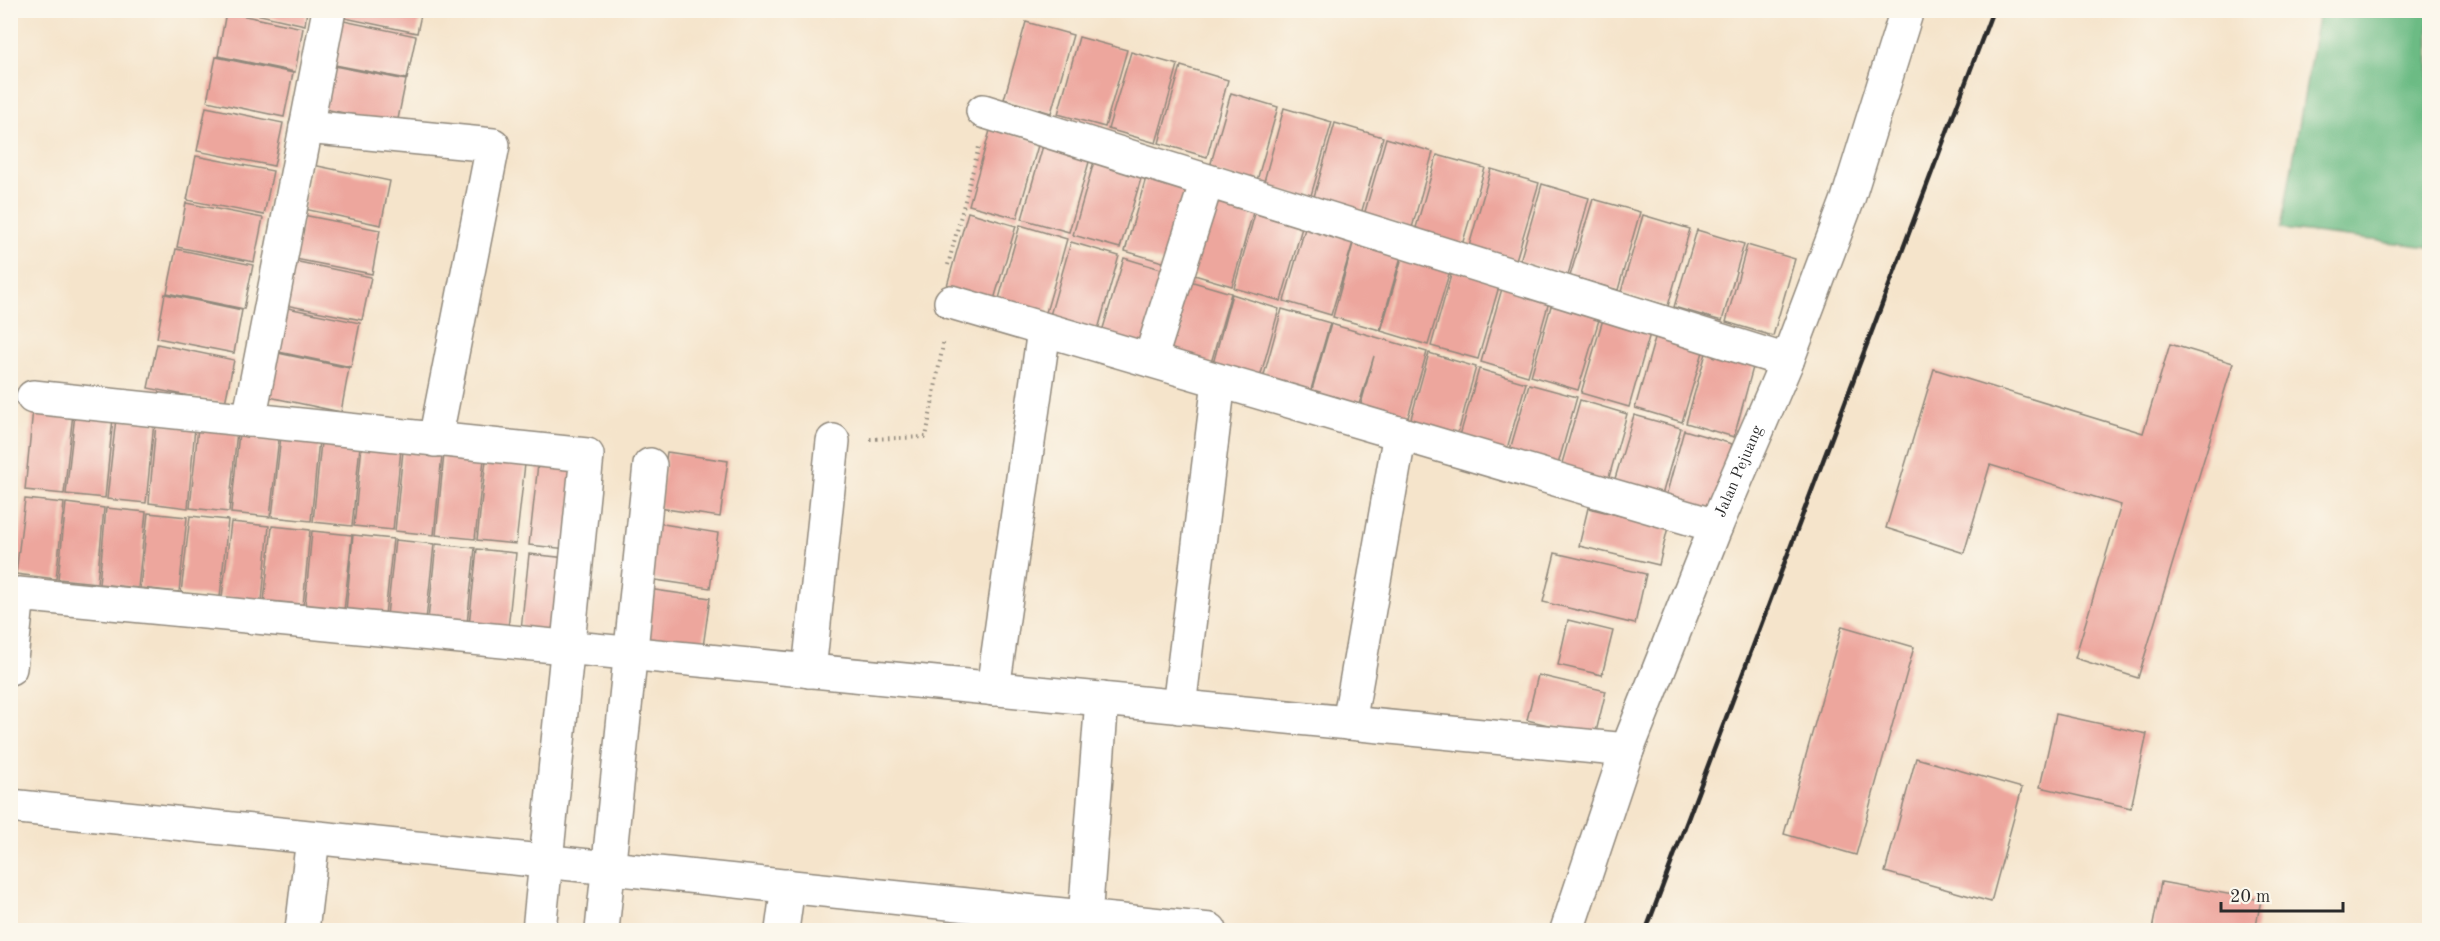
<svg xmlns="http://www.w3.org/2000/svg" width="2440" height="941" font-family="'Old Standard TT',serif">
  <rect width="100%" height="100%" fill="#fbf7ec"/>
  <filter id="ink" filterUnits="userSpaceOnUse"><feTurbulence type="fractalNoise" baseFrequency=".0167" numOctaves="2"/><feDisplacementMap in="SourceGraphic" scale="12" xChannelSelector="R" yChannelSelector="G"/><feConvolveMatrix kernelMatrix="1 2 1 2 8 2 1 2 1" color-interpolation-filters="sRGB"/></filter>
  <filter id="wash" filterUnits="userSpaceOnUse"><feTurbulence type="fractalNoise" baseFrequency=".008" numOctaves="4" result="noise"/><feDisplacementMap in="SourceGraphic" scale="24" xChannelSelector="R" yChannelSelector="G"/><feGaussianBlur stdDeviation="1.35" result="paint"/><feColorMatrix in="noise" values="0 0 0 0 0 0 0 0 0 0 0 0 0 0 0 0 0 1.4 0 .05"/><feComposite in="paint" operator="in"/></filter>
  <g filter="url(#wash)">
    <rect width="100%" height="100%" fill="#f5e4cb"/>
    <path fill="#6cbb84" stroke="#4c7358" stroke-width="1.5" d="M2319,11H2429V247L2281,229Z"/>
    <g id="blocks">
      <path fill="#eda69d" d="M238,10H307L305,25Z
        M342,10H422L417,33L340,17Z
        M226,12L303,28L295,72L218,56Z
        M339,20L416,36L407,79L330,64Z
        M1026,22L1073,35L1051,113L1004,99Z
        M1079,37L1127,50L1105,127L1058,114Z
        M1131,52L1178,65L1156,143L1108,129Z
        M216,57L293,73L284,117L207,101Z
        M329,65L406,80L397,124L320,108Z
        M1181,66L1228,80L1207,157L1159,143Z
        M1231,93L1278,107L1256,184L1209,170Z
        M206,107L283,123L274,166L197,151Z
        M1284,108L1332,122L1310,199L1263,185Z
        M1335,123L1383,137L1361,214L1313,200Z
        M991,127L1039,142L1017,218L969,205Z
        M1386,138L1433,152L1412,228L1364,215Z
        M1044,142L1091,155L1069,232L1022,219Z
        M1437,155L1485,168L1462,245L1415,231Z
        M196,156L273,171L264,215L187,200Z
        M1095,158L1143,172L1120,248L1073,235Z
        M313,165L390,181L381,225L304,209Z
        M1491,169L1539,183L1516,260L1469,246Z
        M1147,174L1195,188L1173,265L1125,251Z
        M1542,184L1589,198L1568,275L1520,261Z
        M1207,195L1254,209L1232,286L1184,272Z
        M1593,199L1640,212L1618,290L1570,276Z
        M186,203L263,218L254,262L177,247Z
        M1256,210L1303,224L1281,301L1234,288Z
        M968,212L1016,226L993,303L946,289Z
        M303,215L380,230L372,274L295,259Z
        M1643,215L1690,229L1668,306L1621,292Z
        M1020,225L1067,239L1045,316L998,302Z
        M1306,225L1354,239L1331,315L1284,301Z
        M1697,230L1744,244L1722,321L1674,307Z
        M1354,240L1402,253L1380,330L1333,317Z
        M1071,242L1119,256L1097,333L1049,319Z
        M1747,245L1795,259L1773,336L1726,322Z
        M176,249L253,265L244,309L167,293Z
        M1403,254L1451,267L1428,345L1381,331Z
        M1124,258L1171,272L1149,348L1101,335Z
        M294,261L371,277L362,320L285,305Z
        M1453,268L1500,283L1478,359L1431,346Z
        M1183,279L1231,293L1209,370L1161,357Z
        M1503,285L1550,298L1528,376L1481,362Z
        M165,294L242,310L234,353L157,338Z
        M1232,294L1279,309L1258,385L1211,371Z
        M1553,299L1601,313L1578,390L1531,376Z
        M283,307L360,323L351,367L274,351Z
        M1282,309L1330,323L1308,400L1261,386Z
        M1604,316L1651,330L1629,407L1581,393Z
        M1331,324L1427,352L1405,428L1358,415L1374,356L1356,414L1309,400Z
        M1657,331L1705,345L1682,422L1635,408Z
        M157,344L234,360L225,403L148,388Z
        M2170,344L2233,363L2138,678L2075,658L2121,505L1990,465L1964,553L1886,528L1934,369L2143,433Z
        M1708,346L1755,360L1734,437L1686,423Z
        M273,352L349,368L341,412L264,396Z
        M1429,353L1476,367L1455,444L1408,429Z
        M1479,369L1526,383L1504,459L1457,446Z
        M1529,384L1577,397L1555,475L1507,460Z
        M1580,400L1627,414L1605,491L1558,477Z
        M33,409L73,413L64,494L25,490Z
        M75,414L113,418L105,498L66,494Z
        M1634,415L1681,428L1659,506L1611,492Z
        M116,418L154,422L146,503L107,499Z
        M156,423L195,427L188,508L149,503Z
        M198,427L237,431L229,512L190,508Z
        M1684,430L1732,444L1710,521L1663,507Z
        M239,432L279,437L270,517L231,513Z
        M281,436L319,440L311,521L272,517Z
        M321,442L360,446L352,526L313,522Z
        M362,445L401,449L393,530L354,526Z
        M403,451L442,455L434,535L395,531Z
        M667,452L728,461L720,517L659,508Z
        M444,454L484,459L475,539L436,535Z
        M486,460L525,464L516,544L477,540Z
        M538,464L576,469L568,549L529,545Z
        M25,499L64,503L56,579L16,574Z
        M66,503L104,508L97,583L58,579Z
        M106,508L146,512L138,588L99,584Z
        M1588,508L1668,527L1659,565L1579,546Z
        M148,513L187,517L179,592L140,588Z
        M190,516L228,520L220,597L181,593Z
        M231,522L269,526L262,601L222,597Z
        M657,523L718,533L710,588L649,579Z
        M272,526L310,530L303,606L264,602Z
        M312,531L352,535L344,611L305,607Z
        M353,535L393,539L385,615L346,611Z
        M395,540L434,544L426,620L387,616Z
        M436,544L475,548L467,624L428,620Z
        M477,549L516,553L508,629L469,625Z
        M1555,553L1646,574L1635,624L1543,602Z
        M529,554L567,558L560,634L521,630Z
        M648,589L710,598L702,654L640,645Z
        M1568,620L1613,631L1602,675L1558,665Z
        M1842,626L1914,647L1856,855L1784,834Z
        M1538,675L1606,691L1595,736L1527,720Z
        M2056,714L2147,734L2131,808L2040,787Z
        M1916,758L2022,788L1991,902L1885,872Z
        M2161,882L2261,900L2255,930H2152Z"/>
    </g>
  </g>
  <g filter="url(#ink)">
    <use href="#blocks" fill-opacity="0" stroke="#90887b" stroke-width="1.5"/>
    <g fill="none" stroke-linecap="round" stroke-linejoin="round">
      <defs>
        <g id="minor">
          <path d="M983,111L1787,361"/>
          <path d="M306,127L493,145L435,440"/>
          <path d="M951,302L1716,526"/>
          <path d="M1150,360L1207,181"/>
          <path d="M33,397L587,455L539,930"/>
          <path d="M249,420L329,10"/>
          <path d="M10,668L18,594L1627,750"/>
          <path d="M809,671L833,441"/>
          <path d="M993,689L1044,330"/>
          <path d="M1179,707L1219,381"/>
          <path d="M1349,723L1400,433"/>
          <path d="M10,806L1210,930"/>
          <path d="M1085,918L1102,699"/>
          <path d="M302,930L313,838"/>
          <path d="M602,930L650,465"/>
          <path d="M782,930L788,886"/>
          <path id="s1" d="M1567,930L1627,750L1716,526L1787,361L1848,199L1907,10"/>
        </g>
      </defs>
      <use href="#minor" stroke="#90887b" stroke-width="36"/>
      <path stroke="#90887b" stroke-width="4" stroke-dasharray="1.5 4.5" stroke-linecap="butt" d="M948,265L979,147
        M870,439L926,437L944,339"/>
      <use href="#minor" stroke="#fff" stroke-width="33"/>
      <path stroke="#2b2b2b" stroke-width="4.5" d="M1646,930L1993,10"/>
    </g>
  </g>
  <g text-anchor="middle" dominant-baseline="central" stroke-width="5" stroke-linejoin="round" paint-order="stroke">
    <g font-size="16" fill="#2b2b2b" stroke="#fbf7ec">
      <text stroke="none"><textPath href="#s1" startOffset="490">Jalan Pejuang</textPath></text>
    </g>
  </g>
  <rect width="2440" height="941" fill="none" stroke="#fbf7ec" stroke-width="36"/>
  <path d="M2221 902v9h122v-9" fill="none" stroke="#2b2b2b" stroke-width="3"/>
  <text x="2230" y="902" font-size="18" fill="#2b2b2b" stroke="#fbf7ec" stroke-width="4.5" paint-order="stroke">20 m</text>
</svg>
